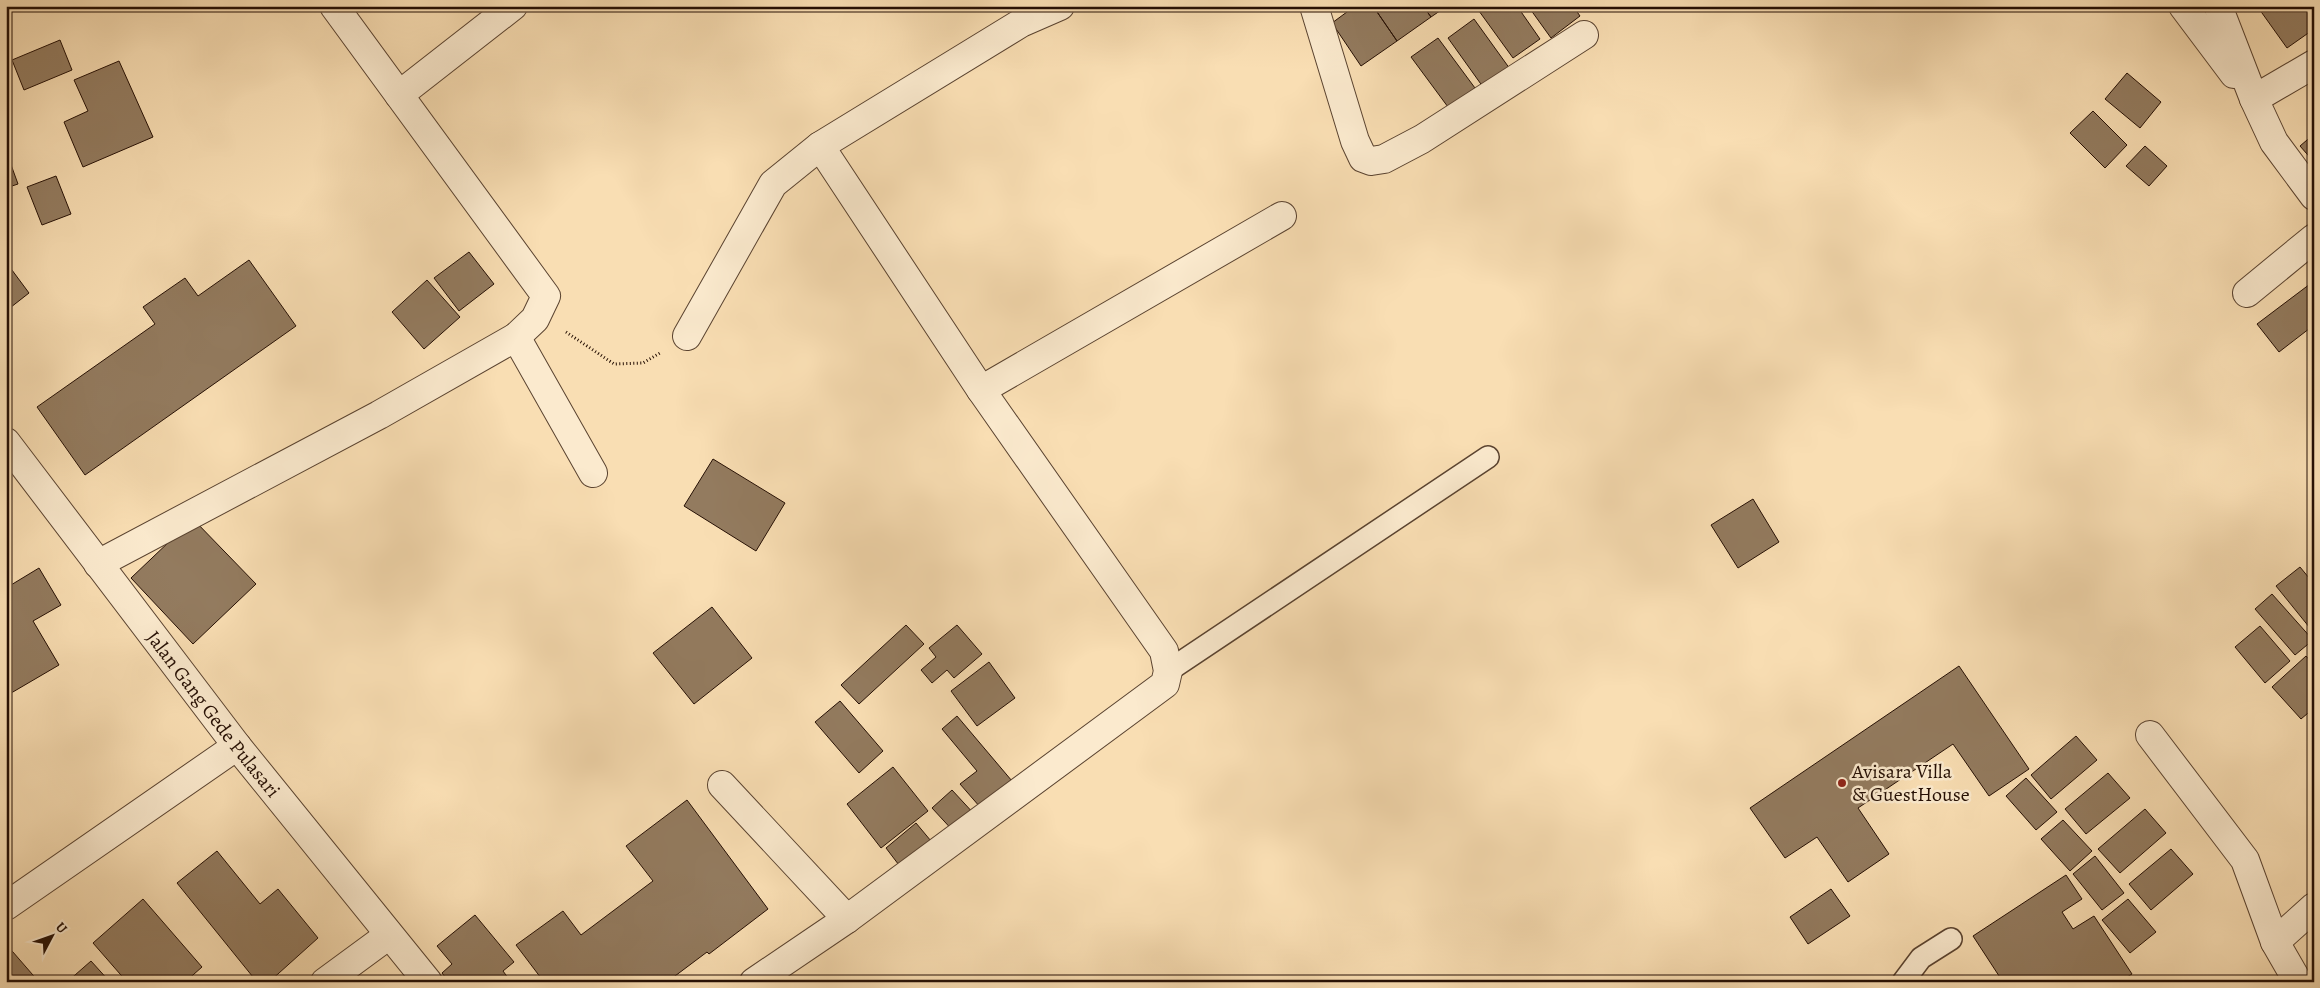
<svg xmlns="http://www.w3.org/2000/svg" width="2320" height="988" font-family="Alegreya,serif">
  <rect width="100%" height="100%" fill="#f9deb3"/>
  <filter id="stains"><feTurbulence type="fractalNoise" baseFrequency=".004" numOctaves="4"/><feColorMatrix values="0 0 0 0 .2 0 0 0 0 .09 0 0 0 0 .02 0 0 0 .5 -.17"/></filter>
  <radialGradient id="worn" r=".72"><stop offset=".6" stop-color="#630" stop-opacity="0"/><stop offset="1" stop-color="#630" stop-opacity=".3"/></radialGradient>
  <path fill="#937b5f" stroke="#250f04" d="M1355,6H1373L1397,41L1361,66L1332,23Z
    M1373,6H1423L1431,17L1397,41Z
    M1423,6H1447L1431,17Z
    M1486,6H1517L1540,39L1513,58L1479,11Z
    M1528,6H1573L1580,16L1551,38Z
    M2257,6H2305L2314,19V29L2287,48Z
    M1474,19L1510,69L1483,87L1448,38Z
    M1438,38L1475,88L1448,107L1411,57Z
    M60,40L72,70L24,90L12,60Z
    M119,61L153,137L83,167L64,122L88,111L74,80Z
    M2127,73L2161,102L2140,128L2105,99Z
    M2093,111L2127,145L2105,168L2070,133Z
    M2314,134V162L2300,146Z
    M2145,146L2167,166L2149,186L2126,166Z
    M6,151L18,184L6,188Z
    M56,176L71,214L42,225L27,187Z
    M469,252L494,284L459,311L434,278Z
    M249,260L296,326L85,475L37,407L155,324L143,307L185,278L198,296Z
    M6,262L29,293L6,311Z
    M427,280L460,317L424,349L392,312Z
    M2314,281V325L2279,352L2257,324Z
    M713,459L785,503L756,551L684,506Z
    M1753,499L1779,542L1738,568L1711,525Z
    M193,519L256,584L193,644L131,578Z
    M2300,567L2314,584V633L2276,586Z
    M39,568L61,605L33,621L59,665L6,696V588Z
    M2272,594L2313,640L2295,655L2255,609Z
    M712,607L752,658L694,704L653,653Z
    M906,625L924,644L859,704L841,685Z
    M957,625L982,654L954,678L947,670L932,683L921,670L936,657L929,648Z
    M2260,626L2290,661L2265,683L2235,647Z
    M2306,656L2314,665V708L2301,719L2272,687Z
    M989,662L1015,698L977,726L951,691Z
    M1959,666L2029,769L1989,796L1953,744L1858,808L1889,854L1848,882L1817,837L1785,858L1750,808Z
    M840,701L883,751L859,773L815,722Z
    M957,716L1012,781L980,807L960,784L977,771L942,729Z
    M2076,736L2097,760L2051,799L2031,775Z
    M893,767L928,811L881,848L847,804Z
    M2108,773L2130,798L2086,834L2065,809Z
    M2026,778L2057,812L2036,830L2006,796Z
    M952,790L976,816L956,834L932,808Z
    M687,800L768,909L709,954L707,952L667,982H544L516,945L563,911L581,935L653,881L626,846Z
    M2145,809L2166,833L2120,873L2098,849Z
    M2063,820L2092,851L2070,871L2041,839Z
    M916,823L936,847L905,873L886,848Z
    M2171,849L2193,874L2151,910L2129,884Z
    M217,851L260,904L278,889L318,938L269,982H257L177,883Z
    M2095,856L2124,893L2102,910L2073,874Z
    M2066,875L2082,899L2062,912L2073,929L2094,916L2132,974L2119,982H2028L2026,978L2020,982H2003L1973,936Z
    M1831,889L1850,916L1808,944L1790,917Z
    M143,899L202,967L185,982H127L93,943Z
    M2128,899L2156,932L2130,953L2102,920Z
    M475,915L514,962L503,971L511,982H449L442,973L452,964L437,946Z
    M6,944L39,982H6Z
    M91,961L110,982H67Z"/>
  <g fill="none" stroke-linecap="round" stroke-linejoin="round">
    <defs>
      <path id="lane" d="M1168,671L1488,457
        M1903,982L1921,958L1951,939"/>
      <g id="street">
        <path d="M1314,6L1355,141L1363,158L1371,161L1384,159L1422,139L1584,35"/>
        <path d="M2183,6L2234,74"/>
        <path d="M2218,6L2254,99L2274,142L2314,196"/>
        <path d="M399,95L513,6"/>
        <path d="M2254,99L2314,64"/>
        <path d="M2247,293L2314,238"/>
        <path d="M687,336L773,184L820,146L1021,23L1060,6"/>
        <path d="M516,337L593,473"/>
        <path d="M981,390L1282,216"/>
        <path id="s1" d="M6,442L237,746L428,982"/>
        <path d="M98,564L379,415L516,337L535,319L546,296L334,6"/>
        <path d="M2150,735L2245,860L2275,942L2298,982"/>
        <path d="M722,785L847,919"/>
        <path d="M6,906L237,746"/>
        <path d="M2275,942L2314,907"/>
        <path d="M325,982L389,935"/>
        <path d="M754,982L847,919L1165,684L1168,671L1164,651L981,390L820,146"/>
      </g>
    </defs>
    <use href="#lane" stroke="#5a4330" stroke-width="24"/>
    <use href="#street" stroke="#5a4330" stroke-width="30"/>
    <path stroke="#250f04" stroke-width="3" stroke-dasharray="1 2.5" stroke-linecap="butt" d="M566,332L614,364L643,363L660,353"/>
    <use href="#lane" stroke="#fbeace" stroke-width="21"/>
    <use href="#street" stroke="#fbeace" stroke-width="28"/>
  </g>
  <circle fill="#8f2418" stroke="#fbeace" stroke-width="2" cx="1842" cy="783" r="5"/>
  <g text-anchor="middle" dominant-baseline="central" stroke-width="5" stroke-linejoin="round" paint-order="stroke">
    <g font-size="20" fill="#250f04" stroke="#fbeace">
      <text stroke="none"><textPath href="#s1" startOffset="342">Jalan Gang Gede Pulasari</textPath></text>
    </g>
    <g font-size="20" fill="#250f04" stroke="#fbeace" text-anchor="start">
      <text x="1852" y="771">Avisara Villa<tspan x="1852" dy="23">&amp; GuestHouse</tspan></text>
    </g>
  </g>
  <rect width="2320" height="988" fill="none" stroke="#f9deb3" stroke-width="25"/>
  <rect x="8" y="8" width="2305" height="973" fill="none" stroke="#250f04" stroke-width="2.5"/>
  <rect x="12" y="12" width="2295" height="963" fill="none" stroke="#250f04"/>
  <g transform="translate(52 936) rotate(49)" stroke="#fbeace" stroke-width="4" paint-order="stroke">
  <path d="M0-4L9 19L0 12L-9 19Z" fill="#250f04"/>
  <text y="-8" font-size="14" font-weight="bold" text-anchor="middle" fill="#250f04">U</text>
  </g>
  <rect width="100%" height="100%" filter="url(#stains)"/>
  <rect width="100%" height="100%" fill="url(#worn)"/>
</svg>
